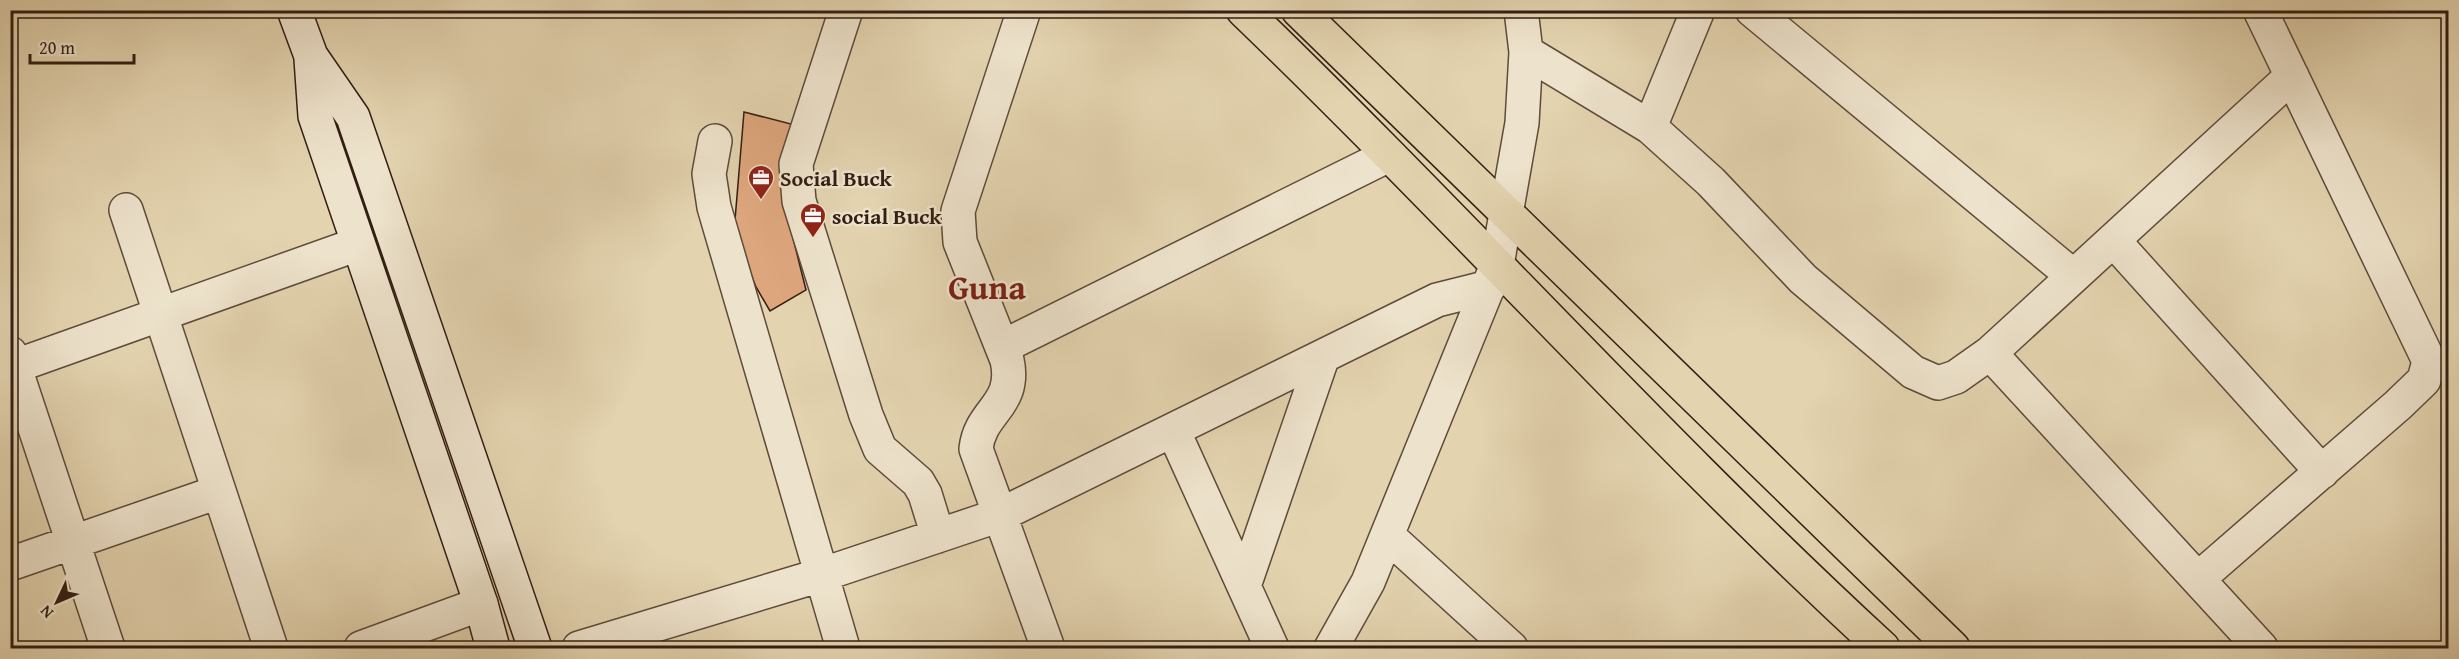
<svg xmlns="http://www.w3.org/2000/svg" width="2459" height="659" font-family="'Gentium Book Plus',serif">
  <rect width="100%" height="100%" fill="#e3d3af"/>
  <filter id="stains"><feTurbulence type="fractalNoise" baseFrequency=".00333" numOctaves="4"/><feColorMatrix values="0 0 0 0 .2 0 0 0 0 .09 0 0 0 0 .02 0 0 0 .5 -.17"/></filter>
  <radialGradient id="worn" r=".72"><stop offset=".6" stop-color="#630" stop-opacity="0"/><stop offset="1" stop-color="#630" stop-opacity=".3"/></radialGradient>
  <path fill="#dea67d" stroke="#321e13" stroke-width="1.5" d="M744,112L791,124L783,181L789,222L806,290L770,311L756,287L734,232Z"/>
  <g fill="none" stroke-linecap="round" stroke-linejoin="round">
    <defs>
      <path id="minor" d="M846,10L796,164L799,201L866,415L880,449L918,482L925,494L938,536
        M1024,10L958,211L960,242L1007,360C1017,406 980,410 976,449L1048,648
        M1752,10L2073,276
        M1526,52L1650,127L1711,182L1803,279L1913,372L1938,383L1956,377L1990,353L2292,76
        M1650,127L1698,10
        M715,141L709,174L714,207L843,648
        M126,210L271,648
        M2113,240L2322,472
        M1002,347L1389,155
        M10,353L108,648
        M1990,353L2261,648
        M10,368L358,244
        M1173,430L1272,648
        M1388,536L1511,648
        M10,564L218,492
        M2198,579L2398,405L2424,380L2429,361L2260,10
        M1244,586L1323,356
        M361,648L481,604
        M579,648L821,575L1000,515L1437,300L1489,287
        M1331,648L1368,582L1497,265L1522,123L1526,52L1521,10"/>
      <path id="secondary" d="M294,10L311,56L353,117L535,648
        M311,59L315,116L481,604L493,648"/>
      <path id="primary" d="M1243,10C1460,219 1661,444 1883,648
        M1298,10L1953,648"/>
    </defs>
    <use href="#minor" stroke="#5e4b3a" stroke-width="36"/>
    <use href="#secondary" stroke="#321e13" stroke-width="36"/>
    <use href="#primary" stroke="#321e13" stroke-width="36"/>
    <use href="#minor" stroke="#ede2cb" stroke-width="33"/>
    <use href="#secondary" stroke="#ede2cb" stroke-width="33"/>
    <use href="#primary" stroke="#e3d3af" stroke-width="33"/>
  </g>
  <defs>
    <symbol id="office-pin" viewBox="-11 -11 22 30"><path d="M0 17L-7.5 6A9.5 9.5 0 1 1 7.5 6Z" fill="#8f2418" stroke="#ede2cb"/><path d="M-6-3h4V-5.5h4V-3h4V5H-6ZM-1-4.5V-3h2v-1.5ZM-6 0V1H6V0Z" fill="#fff"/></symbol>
  </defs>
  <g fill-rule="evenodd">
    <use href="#office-pin" x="746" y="163" width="30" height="40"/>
    <use href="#office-pin" x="798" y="201" width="30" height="40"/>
  </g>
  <g text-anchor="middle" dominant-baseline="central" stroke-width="5" stroke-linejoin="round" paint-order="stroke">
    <g font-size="22" font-weight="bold" fill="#321e13" stroke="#ede2cb" text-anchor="start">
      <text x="780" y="178">Social Buck</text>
      <text x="832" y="216">social Buck</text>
    </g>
    <g font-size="34" font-weight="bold" fill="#7a1f14" stroke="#ede2cb">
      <text x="987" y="286">Guna</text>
    </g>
  </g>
  <rect width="2459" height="659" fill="none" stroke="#e3d3af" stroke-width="36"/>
  <rect x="12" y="12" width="2435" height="635" fill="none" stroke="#321e13" stroke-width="3"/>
  <rect x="18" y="18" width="2423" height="623" fill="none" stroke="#321e13" stroke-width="1.5"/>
  <g transform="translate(57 602) rotate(226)" stroke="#ede2cb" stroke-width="4.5" paint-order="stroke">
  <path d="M0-4.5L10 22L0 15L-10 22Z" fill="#321e13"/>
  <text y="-9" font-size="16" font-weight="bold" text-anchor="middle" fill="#321e13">N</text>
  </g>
  <path d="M30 54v9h104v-9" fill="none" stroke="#321e13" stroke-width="3"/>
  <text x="39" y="54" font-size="18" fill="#321e13" stroke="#ede2cb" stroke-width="4.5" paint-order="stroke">20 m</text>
  <rect width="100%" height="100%" filter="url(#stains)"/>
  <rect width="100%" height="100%" fill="url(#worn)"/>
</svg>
